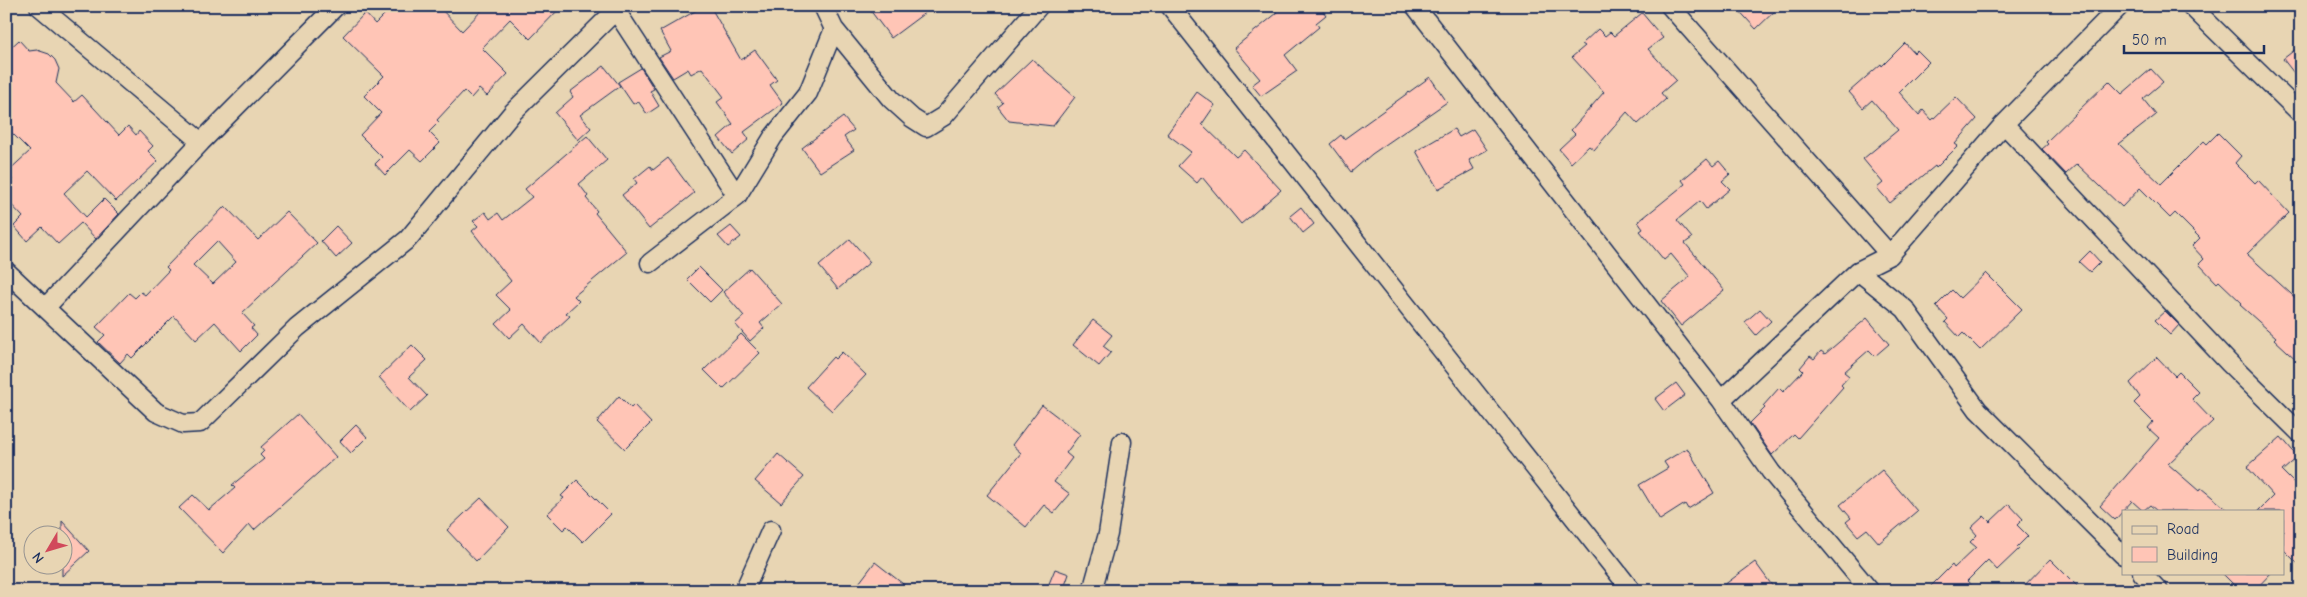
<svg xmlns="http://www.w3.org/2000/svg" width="2307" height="597" font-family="'Comic Neue',sans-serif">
  <rect width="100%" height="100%" fill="#e8d5b3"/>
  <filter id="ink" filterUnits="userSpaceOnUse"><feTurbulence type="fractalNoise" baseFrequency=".02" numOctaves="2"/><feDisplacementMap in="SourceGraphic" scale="10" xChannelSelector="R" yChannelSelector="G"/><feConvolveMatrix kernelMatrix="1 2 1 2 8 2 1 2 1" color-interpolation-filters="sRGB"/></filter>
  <g filter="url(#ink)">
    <path fill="#ffc5b6" stroke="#1b2f5e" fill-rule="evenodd" d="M393,6H438L462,31L486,6H562L530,39L510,19L482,48L508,74L487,96L479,89L471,98L464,91L437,120L439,122L429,132L440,143L422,161L410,150L385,175L375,164L382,157L360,135L381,113L364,96L384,76L343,36L365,13L375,24Z
      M704,6H710L741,60L755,50L777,80L770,85L783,103L744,132L749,139L732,154L718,137L733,124L717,102L724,97L702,68L691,74L688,69L673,78L659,57L671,51L660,31Z
      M867,6H934L891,38Z
      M1272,6H1319L1326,15L1316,23L1319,27L1285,55L1297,71L1261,96L1252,85L1260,79L1234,48L1277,13Z
      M1735,6H1780L1756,29Z
      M1642,13L1663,38L1648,49L1676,80L1661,93L1666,99L1638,124L1627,112L1594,150L1589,146L1571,163L1559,149L1575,134L1571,130L1604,92L1572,57L1585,46L1582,44L1598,29L1605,36L1610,32L1614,36Z
      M19,40L29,51L37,50L49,54L55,60L59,69L56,83L74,102L82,95L119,135L128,126L136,135L139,131L153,146L148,151L158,161L116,201L87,171L64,193L86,217L104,199L119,214L96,239L81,223L58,244L42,227L27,241L14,226L23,217L6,199V188L14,181L6,173L30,151L6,127V52Z
      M1905,43L1914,53L1917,50L1929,62L1899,92L1919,115L1923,110L1932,120L1956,97L1977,119L1955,144L1958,146L1936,168L1935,166L1890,203L1877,188L1883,183L1863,159L1898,130L1872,100L1863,108L1849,92L1881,64L1882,66Z
      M2301,45V82L2283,59Z
      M1032,59L1075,97L1053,126L1009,121L998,107L1003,103L995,94Z
      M604,66L620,86L580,115L591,128L578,140L555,113L573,97L570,92Z
      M641,68L654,89L650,91L659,106L647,114L638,101L633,104L618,82Z
      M2151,69L2163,82L2143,99L2156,115L2119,144L2161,184L2204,141L2207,144L2218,133L2241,156L2235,163L2255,183L2258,180L2289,213L2247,254L2301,303V364L2274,339L2276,337L2240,305L2242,303L2219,281L2217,283L2199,264L2204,259L2192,246L2200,238L2175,213L2170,218L2140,188L2122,207L2077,164L2066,174L2042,149L2048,144L2046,142L2109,81L2122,94Z
      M1430,77L1447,102L1372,154L1351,172L1330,144L1341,135L1344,139Z
      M1197,92L1215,105L1202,124L1236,157L1244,150L1281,190L1241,224L1202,177L1197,183L1178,166L1191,152L1167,134Z
      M843,117L854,130L844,137L854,150L820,172L802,148Z
      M1454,129L1459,137L1473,129L1487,150L1469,160L1474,169L1438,189L1416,151Z
      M587,136L607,160L579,184L588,196L586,198L597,211L595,213L627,252L574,296L579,301L566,313L570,316L541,343L524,324L509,338L496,324L511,310L496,295L511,281L472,231L478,226L473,221L485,212L490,219L498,213L503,220L532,197L525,189Z
      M668,158L694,193L649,229L622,195L637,183L634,179L650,166L653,170Z
      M1707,159L1713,166L1719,161L1730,174L1722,181L1730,189L1706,209L1700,201L1677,220L1692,238L1685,243L1724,290L1681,326L1661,301L1690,277L1671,254L1664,260L1640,231L1643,229L1638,222L1685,184L1682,180Z
      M225,206L258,240L287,212L317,243L242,313L254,326L251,328L257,335L241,351L215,322L196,340L174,316L132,358L128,354L120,363L98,342L105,335L96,327L129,293L135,298L141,292L145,295L169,270L166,267ZM217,241L236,262L213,284L193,265Z
      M1301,207L1314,224L1303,233L1290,216Z
      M336,226L352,243L336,258L321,241Z
      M731,226L741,237L728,247L718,236Z
      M850,239L870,262L838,289L819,266Z
      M2090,251L2100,262L2090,272L2079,262Z
      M699,267L722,290L710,302L687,279Z
      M750,268L782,304L760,323L764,328L750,341L735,324L744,316L723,292Z
      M1986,273L2022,309L1980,350L1963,333L1959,337L1945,322L1948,319L1936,306L1952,290L1960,298Z
      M1760,309L1771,321L1756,335L1745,322Z
      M2165,311L2179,325L2170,335L2155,320Z
      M1867,318L1889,344L1875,356L1869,350L1844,372L1849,376L1841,385L1843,387L1798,438L1794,434L1772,455L1750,423L1765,408L1763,406L1779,388L1783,392L1803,371L1800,368L1810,356L1814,359L1821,351L1825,354Z
      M1093,320L1112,335L1103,346L1111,352L1099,366L1073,345Z
      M741,334L760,353L723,389L704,370Z
      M412,345L427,360L409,377L427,396L410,412L379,377Z
      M842,352L866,375L832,411L806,387L833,357L835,359Z
      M2157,357L2175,376L2179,372L2199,392L2192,399L2213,421L2168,464L2199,491L2201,488L2229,511H2157L2150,505L2143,511L2132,501L2115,520L2100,506L2159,438L2148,428L2153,422L2134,403L2140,397L2130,383Z
      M1676,383L1685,395L1664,411L1655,399Z
      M619,396L631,408L634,405L651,423L625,449L597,422Z
      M1042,405L1080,434L1066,453L1072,458L1054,482L1070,494L1054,513L1044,505L1026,527L987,495L1021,453L1012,445Z
      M298,414L336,457L254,530L249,524L223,553L179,508L193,495L209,510L235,488L232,485L264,459L260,455L264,451L261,447Z
      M356,425L367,437L351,453L340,441Z
      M2281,437L2298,457L2282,471L2301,490V567L2283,549V511H2258L2273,496L2247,467Z
      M1687,448L1714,493L1688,509L1685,504L1660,520L1639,485L1668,468L1664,462Z
      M778,454L804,477L781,503L755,481Z
      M1882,470L1917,511L1879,543L1867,529L1858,536L1846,522L1851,518L1840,505Z
      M577,480L611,514L583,542L567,526L563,530L547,514L564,498L561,496Z
      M481,498L509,527L476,561L447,530Z
      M2009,504L2023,519L2017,525L2028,536L2017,547L2019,549L1997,570L1988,560L1967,581L1978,591H1926L1952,565L1954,568L1976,547L1970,542L1977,535L1971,528L1984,516L1990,522Z
      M62,521L89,551L62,576Z
      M2050,559L2082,591H2019Z
      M875,562L912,591H853Z
      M1755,562L1776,591H1716Z
      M1055,569L1069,574L1063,591H1046Z
      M2222,573H2271L2254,591H2240Z"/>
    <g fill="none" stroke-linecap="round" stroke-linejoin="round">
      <defs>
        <path id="minor" d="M39,6L201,142
          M613,6L737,196
          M823,6L834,29L891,99L912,118L926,127L944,116L1039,6
          M1170,6L1632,591
          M1415,6L1721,400L1771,472L1870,591
          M1670,6L1890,255
          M2191,6L2301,114
          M2004,124L2229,363L2301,434
          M650,263L737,196L773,137L808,93L834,29
          M6,271L156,412L183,424L200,423L297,328L408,239L513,112L615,11
          M1858,271L1905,309L1978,410L2123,555
          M46,307L201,142L336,6
          M1721,400L1858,271L1890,255L2004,124L2120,6
          M2142,573L2159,591
          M744,591L771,530
          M1092,591L1108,534L1122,442"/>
      </defs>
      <use href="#minor" stroke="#1b2f5e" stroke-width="21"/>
      <use href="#minor" stroke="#e8d5b3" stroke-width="18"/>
    </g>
  </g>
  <rect width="2307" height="597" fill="none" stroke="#e8d5b3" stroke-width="25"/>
  <rect x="12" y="12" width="2282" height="572" fill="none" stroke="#1b2f5e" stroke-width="2" filter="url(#ink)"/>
  <rect x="2122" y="510" width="162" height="65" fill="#e8d5b3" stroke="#969391"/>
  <rect x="2132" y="526" width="25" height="8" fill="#e8d5b3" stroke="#969391"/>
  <text x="2167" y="534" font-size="15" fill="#1b2f5e">Road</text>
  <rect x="2132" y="547" width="25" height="15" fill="#ffc5b6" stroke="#969391"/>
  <text x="2167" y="560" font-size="15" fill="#1b2f5e">Building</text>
  <g transform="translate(48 550) rotate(232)"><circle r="24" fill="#e8d5b3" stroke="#969391"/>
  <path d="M0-4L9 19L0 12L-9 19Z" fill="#d1495b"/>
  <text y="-8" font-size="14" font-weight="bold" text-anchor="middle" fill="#1b2f5e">N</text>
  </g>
  <path d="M2124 45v8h140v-8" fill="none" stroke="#1b2f5e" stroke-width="2.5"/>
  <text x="2132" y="45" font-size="15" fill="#1b2f5e" stroke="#e8d5b3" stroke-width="4" paint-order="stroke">50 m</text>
</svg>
